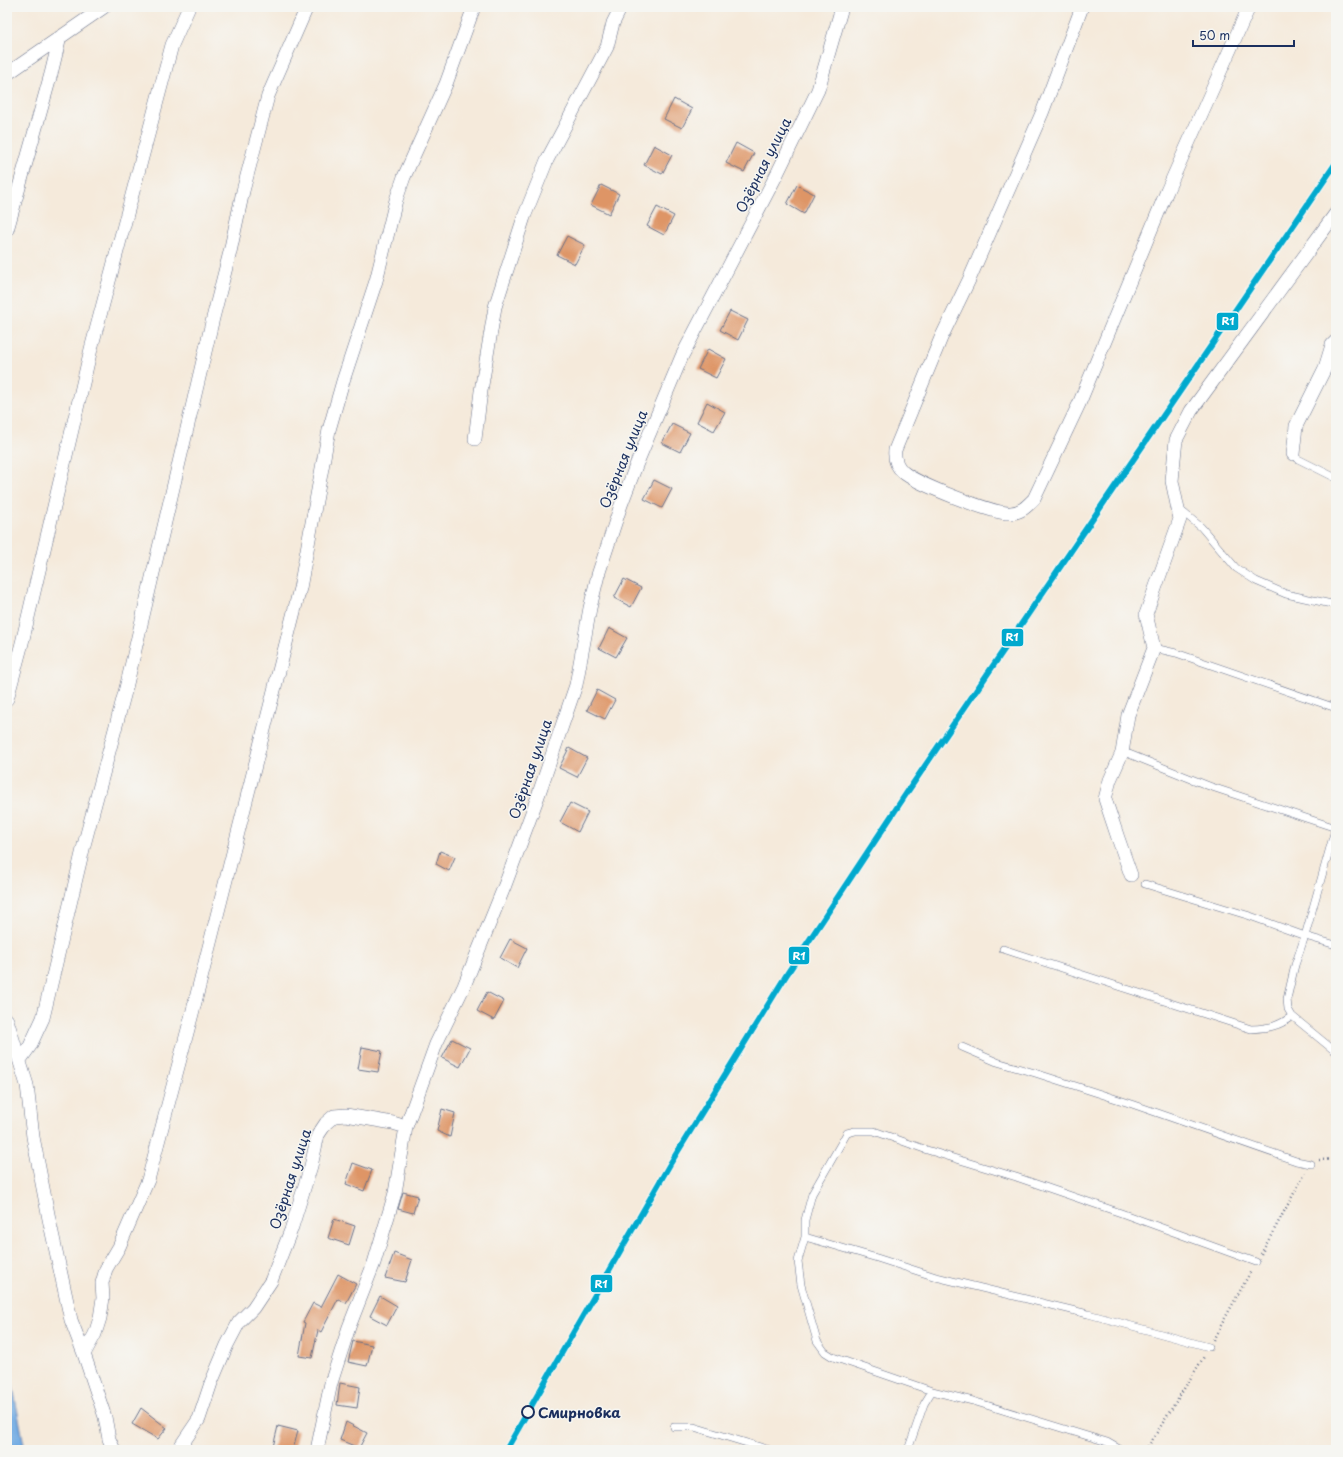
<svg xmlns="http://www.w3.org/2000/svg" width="1343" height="1457" font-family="'Playpen Sans',sans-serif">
  <rect width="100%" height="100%" fill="#f6f6f2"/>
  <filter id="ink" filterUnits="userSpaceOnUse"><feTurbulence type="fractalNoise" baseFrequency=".025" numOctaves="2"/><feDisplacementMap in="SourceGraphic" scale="8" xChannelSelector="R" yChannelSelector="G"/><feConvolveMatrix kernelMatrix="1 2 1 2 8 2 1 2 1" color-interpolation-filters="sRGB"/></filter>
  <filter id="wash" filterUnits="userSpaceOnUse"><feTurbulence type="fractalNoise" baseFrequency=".012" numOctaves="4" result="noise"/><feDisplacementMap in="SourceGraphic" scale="16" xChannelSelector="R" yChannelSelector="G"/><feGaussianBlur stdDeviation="0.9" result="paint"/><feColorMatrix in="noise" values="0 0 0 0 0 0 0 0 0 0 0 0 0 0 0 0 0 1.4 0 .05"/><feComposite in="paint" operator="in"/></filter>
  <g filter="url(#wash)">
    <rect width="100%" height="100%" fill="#f5eadb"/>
    <path fill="#73ace3" stroke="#476ea0" d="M7,1356L25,1450H7Z"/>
    <g id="blocks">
      <path fill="#de9566" d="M674,99L692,109L682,128L664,119Z
        M736,143L754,153L744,172L726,163Z
        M654,145L672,155L662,174L644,165Z
        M601,185L619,194L609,214L591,205Z
        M797,185L814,194L804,214L787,204Z
        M657,207L674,216L664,235L647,226Z
        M567,236L585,245L575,264L557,255Z
        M730,311L748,320L738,340L720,330Z
        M708,349L726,359L716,378L698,369Z
        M707,402L725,412L714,431L697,422Z
        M672,424L690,433L680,452L662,443Z
        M654,480L672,489L662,508L644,499Z
        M624,579L641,588L631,607L614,598Z
        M609,628L627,638L616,657L599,648Z
        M597,690L615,700L605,719L587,710Z
        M569,748L587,758L577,777L559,768Z
        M570,803L588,812L578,832L560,822Z
        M440,851L455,857L449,871L436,864Z
        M510,939L527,948L517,968L500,958Z
        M487,992L504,1001L494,1020L477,1011Z
        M452,1039L470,1048L460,1067L442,1058Z
        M362,1047L382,1051L378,1072L358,1069Z
        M442,1109L455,1113L450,1137L437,1131Z
        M353,1163L372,1170L364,1191L346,1184Z
        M403,1192L418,1196L413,1213L398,1209Z
        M334,1219L355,1226L349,1245L328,1238Z
        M394,1253L412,1260L405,1282L385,1278Z
        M338,1274L356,1284L346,1303L338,1299L321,1332L318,1330L312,1358L299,1356L305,1323L303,1322L313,1303L321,1307Z
        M380,1296L397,1306L387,1325L370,1316Z
        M353,1341L372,1345L367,1366L348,1362Z
        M340,1383L360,1387L357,1408L337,1405Z
        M141,1408L167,1428L158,1439L132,1424Z
        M346,1422L367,1433L359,1448L340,1440Z
        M278,1426L298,1431L293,1450H285L273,1447Z"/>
    </g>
  </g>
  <g filter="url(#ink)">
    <use href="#blocks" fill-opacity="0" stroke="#67708a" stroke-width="1"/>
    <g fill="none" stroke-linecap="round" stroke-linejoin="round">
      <defs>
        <path id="lane" d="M1298,459L1336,478
          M1179,509L1201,527L1236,568L1256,581L1286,594L1336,605
          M1154,648L1176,653L1336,708
          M1129,754L1209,786L1336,828
          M1336,826L1305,936L1295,965L1287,999L1288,1009L1292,1016L1336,1052
          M1145,884L1250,916L1305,936L1336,945
          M1003,949L1251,1029C1269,1028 1278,1027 1292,1016
          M962,1047L997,1062L1035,1073L1132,1104L1296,1161L1311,1164
          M805,1237L877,1258L936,1277L1088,1314L1209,1347
          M674,1427H694L770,1450
          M908,1450L924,1404L932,1391
          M1121,1450L1107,1442L973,1401L932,1391L833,1357L825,1352L817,1341L801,1285L798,1261L805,1237V1220L812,1194L847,1133L855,1131H874L927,1150L1016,1177L1121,1213L1256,1262"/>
        <path id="street" d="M1082,7L1042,113L969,280L941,338L895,450C894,459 896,466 903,472C915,483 995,515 1011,513C1022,512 1027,506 1034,499L1079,404L1167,191L1249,7
          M7,74L104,7
          M7,230L51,74L60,37
          M475,439L481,391L495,307L524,217L547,160L607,47L613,23L621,7
          M1293,454L1296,426L1325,368L1332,345L1336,341
          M7,699L22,643L91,349L172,45L189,7
          M1131,875L1118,838L1105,799L1110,780L1122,753L1128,715L1154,648L1146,614L1180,519L1172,481L1174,459L1176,440L1191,411L1336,213
          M7,1020L27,1085L33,1137L49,1219L71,1320L84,1354L105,1417L109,1439L114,1450
          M20,1060L30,1046L43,1018L84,845L126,688L213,318L230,252L243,191L268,96L307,7
          M84,1354L95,1334L100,1318L103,1298L102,1283L106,1269L119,1247L148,1180L192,1014L300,588L329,430L343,381L376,281L396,200L404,177L446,84L474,7
          M178,1450L199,1419L211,1383L227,1345L239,1322L253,1308L271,1281L291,1230L311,1166L318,1135L326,1123L334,1116L346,1115L393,1123L406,1127L436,1044L464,986L505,885L537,799L576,685L590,608L598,575L621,505L637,463L682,356L777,174L818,90L842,7
          M317,1450L331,1383L349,1327L374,1263L395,1193L406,1127"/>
      </defs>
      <use href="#lane" stroke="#67708a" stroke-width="8"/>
      <use href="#street" stroke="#67708a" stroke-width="14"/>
      <path stroke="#67708a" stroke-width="2.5" stroke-dasharray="1 3" stroke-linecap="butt" d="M1319,1160L1336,1159
        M1261,1254L1305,1173
        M1213,1340L1251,1271
        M1146,1450L1205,1355"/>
      <use href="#lane" stroke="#fff" stroke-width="7"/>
      <use href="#street" stroke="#fff" stroke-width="13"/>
      <defs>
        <path id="rail-1" d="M506,1450L670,1164L787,974L908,791L1094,517L1336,163"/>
      </defs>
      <use href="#rail-1" stroke="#f6f6f2" stroke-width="9"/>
      <use href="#rail-1" stroke="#00a9ce" stroke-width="6"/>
    </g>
  </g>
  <circle fill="#f6f6f2" stroke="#1b2f5e" stroke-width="2" cx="528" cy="1412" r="6"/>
  <g text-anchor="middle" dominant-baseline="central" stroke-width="3" stroke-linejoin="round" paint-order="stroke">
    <g font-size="14" fill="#1b2f5e" stroke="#f6f6f2">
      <text transform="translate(763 165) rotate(-63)">Озёрная улица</text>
      <text transform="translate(623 459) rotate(-68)">Озёрная улица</text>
      <text transform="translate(530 769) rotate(-71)">Озёрная улица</text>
      <text transform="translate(290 1179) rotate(-72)">Озёрная улица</text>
    </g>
    <g font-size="14" font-weight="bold" fill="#1b2f5e" stroke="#f6f6f2" text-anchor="start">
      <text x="538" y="1412">Смирновка</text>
    </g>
  </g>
  <g stroke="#f6f6f2" stroke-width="1.5">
    <rect x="1216" y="312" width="23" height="19" rx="4" fill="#00a9ce"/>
    <rect x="1001" y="628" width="23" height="19" rx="4" fill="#00a9ce"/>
    <rect x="788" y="946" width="22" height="19" rx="4" fill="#00a9ce"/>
    <rect x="590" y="1274" width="23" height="19" rx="4" fill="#00a9ce"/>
  </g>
  <g font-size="11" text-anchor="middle" font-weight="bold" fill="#fff">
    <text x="1228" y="325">R1</text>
    <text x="1012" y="641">R1</text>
    <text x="799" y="960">R1</text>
    <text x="601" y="1288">R1</text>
  </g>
  <rect width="1343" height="1457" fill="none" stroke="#f6f6f2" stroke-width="24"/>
  <path d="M1193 40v6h101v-6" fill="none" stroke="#1b2f5e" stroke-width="2"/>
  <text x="1199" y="40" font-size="12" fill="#1b2f5e" stroke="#f6f6f2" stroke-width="3" paint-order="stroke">50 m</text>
</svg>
